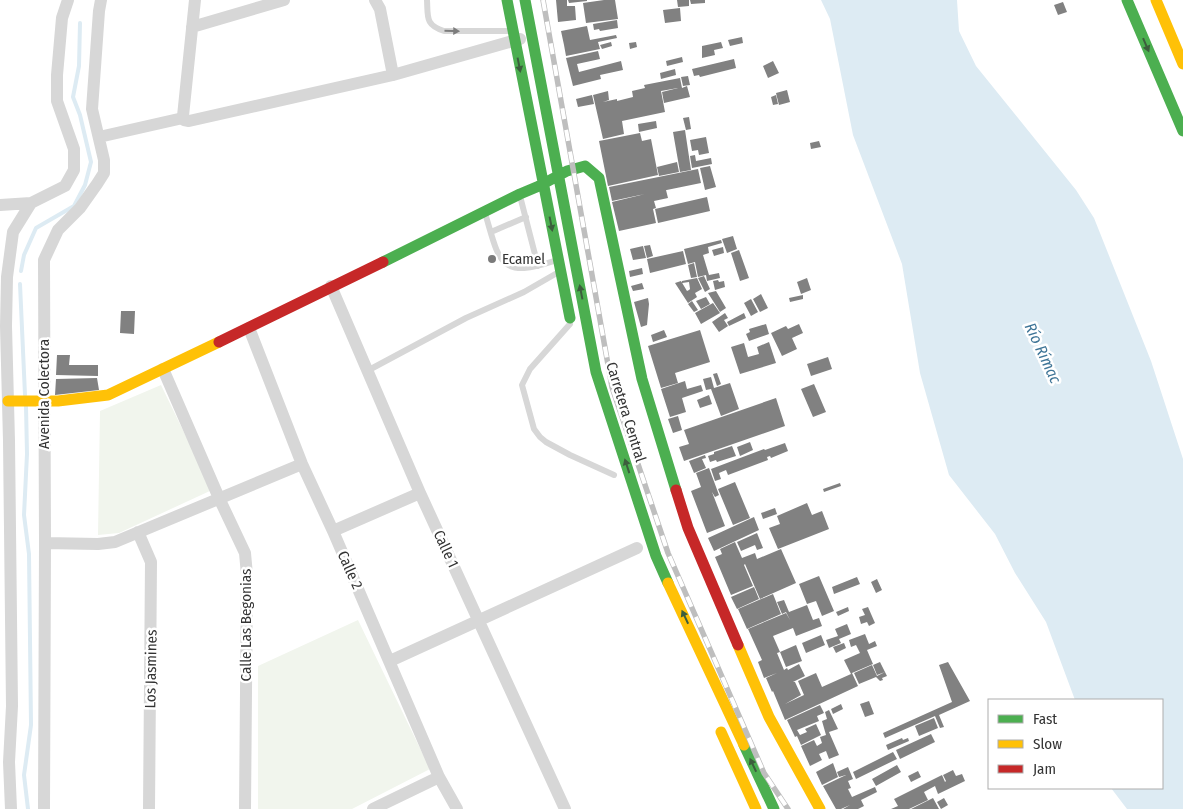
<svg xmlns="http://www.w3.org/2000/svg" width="1183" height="809" font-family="'Fira Sans Condensed',sans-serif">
  <rect width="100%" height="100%" fill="#fff"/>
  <path fill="#f1f5ed" d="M161,385L212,490L119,533L98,535L100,411Z
    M358,620L430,769L352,809H258V666Z"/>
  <path fill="#ddebf3" d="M821,0H957L959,31L976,66L1076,190L1094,218L1151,361L1183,459V809H1127L1111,788H1162V700H1075L1046,622L1015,573L995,534L949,475L920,373L902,264L853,135L830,19Z"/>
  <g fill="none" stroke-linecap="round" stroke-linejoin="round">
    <path stroke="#ddebf3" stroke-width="4" d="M21,271L24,255L36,228L74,206L85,185L91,162L80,115L73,97L79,66L80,23
      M20,284L25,395
      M26,406L27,454L24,515L29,554L31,725L24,775L28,809"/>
  </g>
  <path fill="#818181" d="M556,0H567V6H575L576,20L558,22Z
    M568,0H587V1L569,3Z
    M604,0H615L618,19L586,23L583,3Z
    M677,0H689V6L678,7Z
    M690,0H705V3L691,4Z
    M1063,2L1067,12L1058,15L1054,5Z
    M680,8L681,21L665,23L663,10Z
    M617,20L618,28L600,31L599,29L594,30L593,24Z
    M587,26L590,40L616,35L617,38L598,42L600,49L566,56L564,45L578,42L564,45L561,31Z
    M742,37L743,43L730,46L728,40Z
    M611,42L612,46L602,49L600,45Z
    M636,42L637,47L630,49L629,43Z
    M721,42L723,48L714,50L715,55L702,58V46Z
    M598,51L600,59L577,64L579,72L621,61L623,70L600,75L601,79L573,86L566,58Z
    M682,57L683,62L667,66L666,61Z
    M734,59L736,68L700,77L699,75L694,76L692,69Z
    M773,61L779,73L768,78L763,66Z
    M675,69L676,75L661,79L660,73Z
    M688,76L690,85L683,86L681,77Z
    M680,78L682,88L687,86L690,97L664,103L662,92L678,88L661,91L665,112L622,121L624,134L603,139L593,95L608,91L609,100L603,102L617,99V101L633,97L632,91L645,88L644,85Z
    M787,90L790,102L779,105L776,93Z
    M592,95L594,104L578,107L576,99Z
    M776,95L778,104L773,105L771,97Z
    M689,117L691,129L686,130L683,118Z
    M656,121L657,128L639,132L638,124Z
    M685,130L691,170L680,172L673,132Z
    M640,133L642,141L651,139L658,175L608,186L599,141Z
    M706,137L709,153L699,155L698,150L692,151L690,140Z
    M819,141L821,147L811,149L810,143Z
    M695,155L696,161L711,158L712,164L692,168L690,156Z
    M677,162L679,172L659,176L657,167Z
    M710,166L716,187L705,190L700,168Z
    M698,169L701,183L652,193L666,190L668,198L654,201L656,208L653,209L656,223L619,231L612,202L645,194L612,201L609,187Z
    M707,197L710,211L658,223L655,209Z
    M733,236L737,249L727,253L722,239Z
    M721,240L722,243L708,247L709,253L703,255L709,275L719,273L720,278L707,281L706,275L698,277L695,262L688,264L684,249Z
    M650,245L653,256L647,258L644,246Z
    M643,246L646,258L633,260L630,249Z
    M723,247L724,253L714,256L712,250Z
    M739,250L749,278L740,281L731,253Z
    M683,251L686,264L650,273L647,259Z
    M694,263L697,277L691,278L688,265Z
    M642,268L643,274L630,277L629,271Z
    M704,276L710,289L705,292L698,278Z
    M697,278L702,289L695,293L697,297L688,303L675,283L681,281L687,291L689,290L690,289L689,282L682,283V281Z
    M807,278L811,290L801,294L797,282Z
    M718,280L719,282L724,281L725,287L715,290L713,281Z
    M642,283L644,289L633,291L631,286Z
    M716,291L726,308L720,312L708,293Z
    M761,294L768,308L760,312L753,299Z
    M803,295V299L790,302L789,298Z
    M706,297L710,304L701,309L696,301Z
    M648,298L649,304L647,325L641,327L634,302Z
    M751,299L758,312L751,316L744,303Z
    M692,301L698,310L694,312L688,304Z
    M713,303L720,313L701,324L695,313Z
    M121,311H135L134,334L120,333Z
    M725,313L728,318L724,320L728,326L719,332L712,322Z
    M744,313L746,318L729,326L727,322Z
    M766,324L769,334L749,341L746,334L750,332L749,329Z
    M799,324L803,333L792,338L797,349L782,356L771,333L786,326L788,329Z
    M664,330L667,337L653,342L651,335Z
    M700,330L710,362L675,373L678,383L661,388L648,346Z
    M769,342L776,363L740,374L731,347L744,343L748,357L759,354L757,347Z
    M57,355H70L69,365H98V376L56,375Z
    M828,357L832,369L811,376L807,364Z
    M717,373L721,384L717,386L713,374Z
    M711,377L714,388L730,383L739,409L721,416L711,389L706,390L703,379Z
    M97,378L99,390L55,395L56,379Z
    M685,381L687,389L701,385L703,391L682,398L686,412L670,417L661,389Z
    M814,384L826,412L813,417L801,389Z
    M709,395L712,404L700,408L697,400Z
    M776,398L785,426L684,461L679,447L689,444L684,430Z
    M678,416L682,430L673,433L668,419Z
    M750,442L753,450L740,456L737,447Z
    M785,443L788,451L771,458L770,456L767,457L768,460L728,475L726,470L719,473L721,479L715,481L711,469L764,449L765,450Z
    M732,446L736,456L717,462L716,460L710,462L708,456L714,454V452Z
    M705,455L706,458L702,459L706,468L694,473L689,461Z
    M709,468L719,495L715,497L712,492L725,526L707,533L691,491L701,487L696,473Z
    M735,482L750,518L733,525L718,489Z
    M840,483L841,486L824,492L823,489Z
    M807,503L812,515L822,511L829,529L778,549L769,528L780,524L777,516Z
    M775,508L777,514L763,519L761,513Z
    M754,517L759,530L714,551L708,538Z
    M757,533L763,548L757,550L755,545L741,551L737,542Z
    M735,542L742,558L755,553L757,559L781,549L796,583L760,599L745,564L744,565L753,586L731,595L715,557L722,554L720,549Z
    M819,576L834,611L822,616L816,601L807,604L799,584Z
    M857,577L860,584L834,594L832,587Z
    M877,579L882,590L876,593L871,582Z
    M754,587L759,599L737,609L731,597Z
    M773,594L781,614L747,629L738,609Z
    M784,600L789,612L807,605L813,620L819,618L822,626L796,636L793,628L773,636L780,652L777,653L784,670L787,668L788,670L799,664L805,676L793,682H795L801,695L785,704L804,695L798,681L816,673L822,687L851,674L844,660L860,653L856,645L851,647L849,640L865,634L869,644L875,641L877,646L867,650L873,664L852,673L858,686L785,720L773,691L772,692L766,678L777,673L764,678L758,662L762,660L748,629L786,613L790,620L786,612L782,614L777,602Z
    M848,607L849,611L838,616L836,612Z
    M868,607L875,623L869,626L867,622L861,624L859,617L865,615L862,609Z
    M847,624L851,634L839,639L841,643L829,648L826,640L838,636L835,629Z
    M821,635L825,645L806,653L802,643Z
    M844,643L846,648L836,653L833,647Z
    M796,645L802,661L786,667L780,652Z
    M880,662L885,672L877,675L873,665Z
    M948,662L970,701L939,715L944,727L940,728L935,716L885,738L883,733L952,702L939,665Z
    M872,665L877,676L885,672L887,676L882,678L883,680L880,681L876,677L859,684L854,673Z
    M869,701L874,714L865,717L860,704Z
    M841,704L843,709L833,714L831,709Z
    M820,705L824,713L817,716L819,721L797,730L800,735L807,732L805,729L816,724L821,735L801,745L797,736L795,737L787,720Z
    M829,710L838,729L829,732L839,755L829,759L826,751L819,754L822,760L810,766L801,746L814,740L817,746L822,743L820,737L826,735L822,721L827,719L825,712Z
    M934,718L938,728L919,736L915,726Z
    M931,734L935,742L900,759L896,750Z
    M902,738L903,740L908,738L909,741L888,750L886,745Z
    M893,752L897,759L856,779L853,772Z
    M833,763L838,777L822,785L816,772Z
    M897,765L901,772L876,786L872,779Z
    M848,767L853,779L848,781L851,788L848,789L852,797L875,787L877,792L861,800L864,806L858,809H843L850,805L841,809H836L823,786L846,775L839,777L837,772Z
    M953,770L956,776L962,774L965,781L938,794L935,786L924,792L928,800L909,809H891L898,806L894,799L942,775L945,782L946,781L943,775Z
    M918,771L921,777L911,782L908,776Z
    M933,798L939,809H911Z
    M944,798L948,805L941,809L937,802Z"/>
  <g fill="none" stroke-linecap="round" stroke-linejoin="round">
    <path stroke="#d7d7d7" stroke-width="6" d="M427,0C428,17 425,25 444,31H510
      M520,196L538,266
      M485,213C499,259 498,280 554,261
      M491,232L526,217
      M570,324L530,369L522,385L534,429L540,437L546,442L570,455L614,475
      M367,371L466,318L524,292L557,273"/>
    <path stroke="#d7d7d7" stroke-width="12" d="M195,0L183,116L184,120L189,121L393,75L520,39
      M375,0L380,9L393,75
      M192,27L284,0
      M99,137L183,118
      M0,205L31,203
      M331,286L420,493L565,809
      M249,328L302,464L333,531L439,777L457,809
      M163,369L219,498L245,553L247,575L245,809
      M333,531L420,493
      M138,532L151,562L149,809
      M45,543L98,544L115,542L302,464
      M390,661L637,548
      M11,809L9,762L12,706L9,441L6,326L7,277L13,232L31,203L65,186L74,170V149L57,101V75L62,18L68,0
      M44,809L45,543L44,260L58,230L80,208L97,184L104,173V160L92,109L99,11L101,0
      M373,809L439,777"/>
    <path stroke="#4caf50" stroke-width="11" d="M507,0L570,318
      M525,0L596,372L656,556L668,583
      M1127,0L1183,131
      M383,262L520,194L539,186L567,171L585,166L599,178L642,379L676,490
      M744,745L774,809"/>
    <path stroke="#ffc107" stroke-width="11" d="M1156,0L1183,64
      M8,401H58L108,395L219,342
      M668,583L744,745
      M738,645L769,717L820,809
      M721,732L756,809"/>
    <path stroke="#c62828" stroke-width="11" d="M219,342L383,262
      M676,490L688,528L738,645"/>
    <defs>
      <path id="rail" d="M543,0L612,387L668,553L764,773L788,809"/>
    </defs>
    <use href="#rail" stroke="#bebebe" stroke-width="5.5"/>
    <use href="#rail" stroke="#fff" stroke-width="4" stroke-dasharray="11" stroke-linecap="butt"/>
  </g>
  <defs><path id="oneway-solid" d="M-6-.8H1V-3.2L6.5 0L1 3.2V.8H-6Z" transform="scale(1.25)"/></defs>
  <use fill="#7d7d7d" href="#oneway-solid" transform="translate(452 31) rotate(1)"/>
  <g fill="#3c5e3d">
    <use href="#oneway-solid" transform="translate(1146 45) rotate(67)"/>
    <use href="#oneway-solid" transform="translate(519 65) rotate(79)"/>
    <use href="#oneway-solid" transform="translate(551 224) rotate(79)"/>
    <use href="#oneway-solid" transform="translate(581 292) rotate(-101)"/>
    <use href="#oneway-solid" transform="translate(627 466) rotate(-108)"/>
    <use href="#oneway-solid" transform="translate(685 617) rotate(-115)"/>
    <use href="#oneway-solid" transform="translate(753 765) rotate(-115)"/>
  </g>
  <circle fill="#7a7a7a" stroke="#fff" stroke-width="2" cx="492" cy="259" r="5"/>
  <g text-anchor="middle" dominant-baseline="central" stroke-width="5" stroke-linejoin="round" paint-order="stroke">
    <g font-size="15" fill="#333" stroke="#fff" text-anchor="start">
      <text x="502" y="259">Ecamel</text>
    </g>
    <g font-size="15" fill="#333" stroke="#fff">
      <text transform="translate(44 394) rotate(-90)">Avenida Colectora</text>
      <text transform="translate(626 412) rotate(73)">Carretera Central</text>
      <text transform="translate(446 549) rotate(65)">Calle 1</text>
      <text transform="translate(350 570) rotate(66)">Calle 2</text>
      <text transform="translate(246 625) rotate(-90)">Calle Las Begonias</text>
      <text transform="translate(151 669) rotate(-89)">Los Jasmines</text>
    </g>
    <g font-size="16" font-style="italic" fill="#3f7597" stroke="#fff">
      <text transform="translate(1043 353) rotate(65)">Río Rímac</text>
    </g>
  </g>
  <rect x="988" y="699" width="175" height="90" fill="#ffffff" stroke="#adadad"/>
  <rect x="998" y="715" width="25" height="8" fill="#4caf50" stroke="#adadad"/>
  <text x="1033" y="724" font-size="15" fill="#333333">Fast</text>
  <rect x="998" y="740" width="25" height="8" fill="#ffc107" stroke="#adadad"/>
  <text x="1033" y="749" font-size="15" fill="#333333">Slow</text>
  <rect x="998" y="765" width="25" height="8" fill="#c62828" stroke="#adadad"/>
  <text x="1033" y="774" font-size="15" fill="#333333">Jam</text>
</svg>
